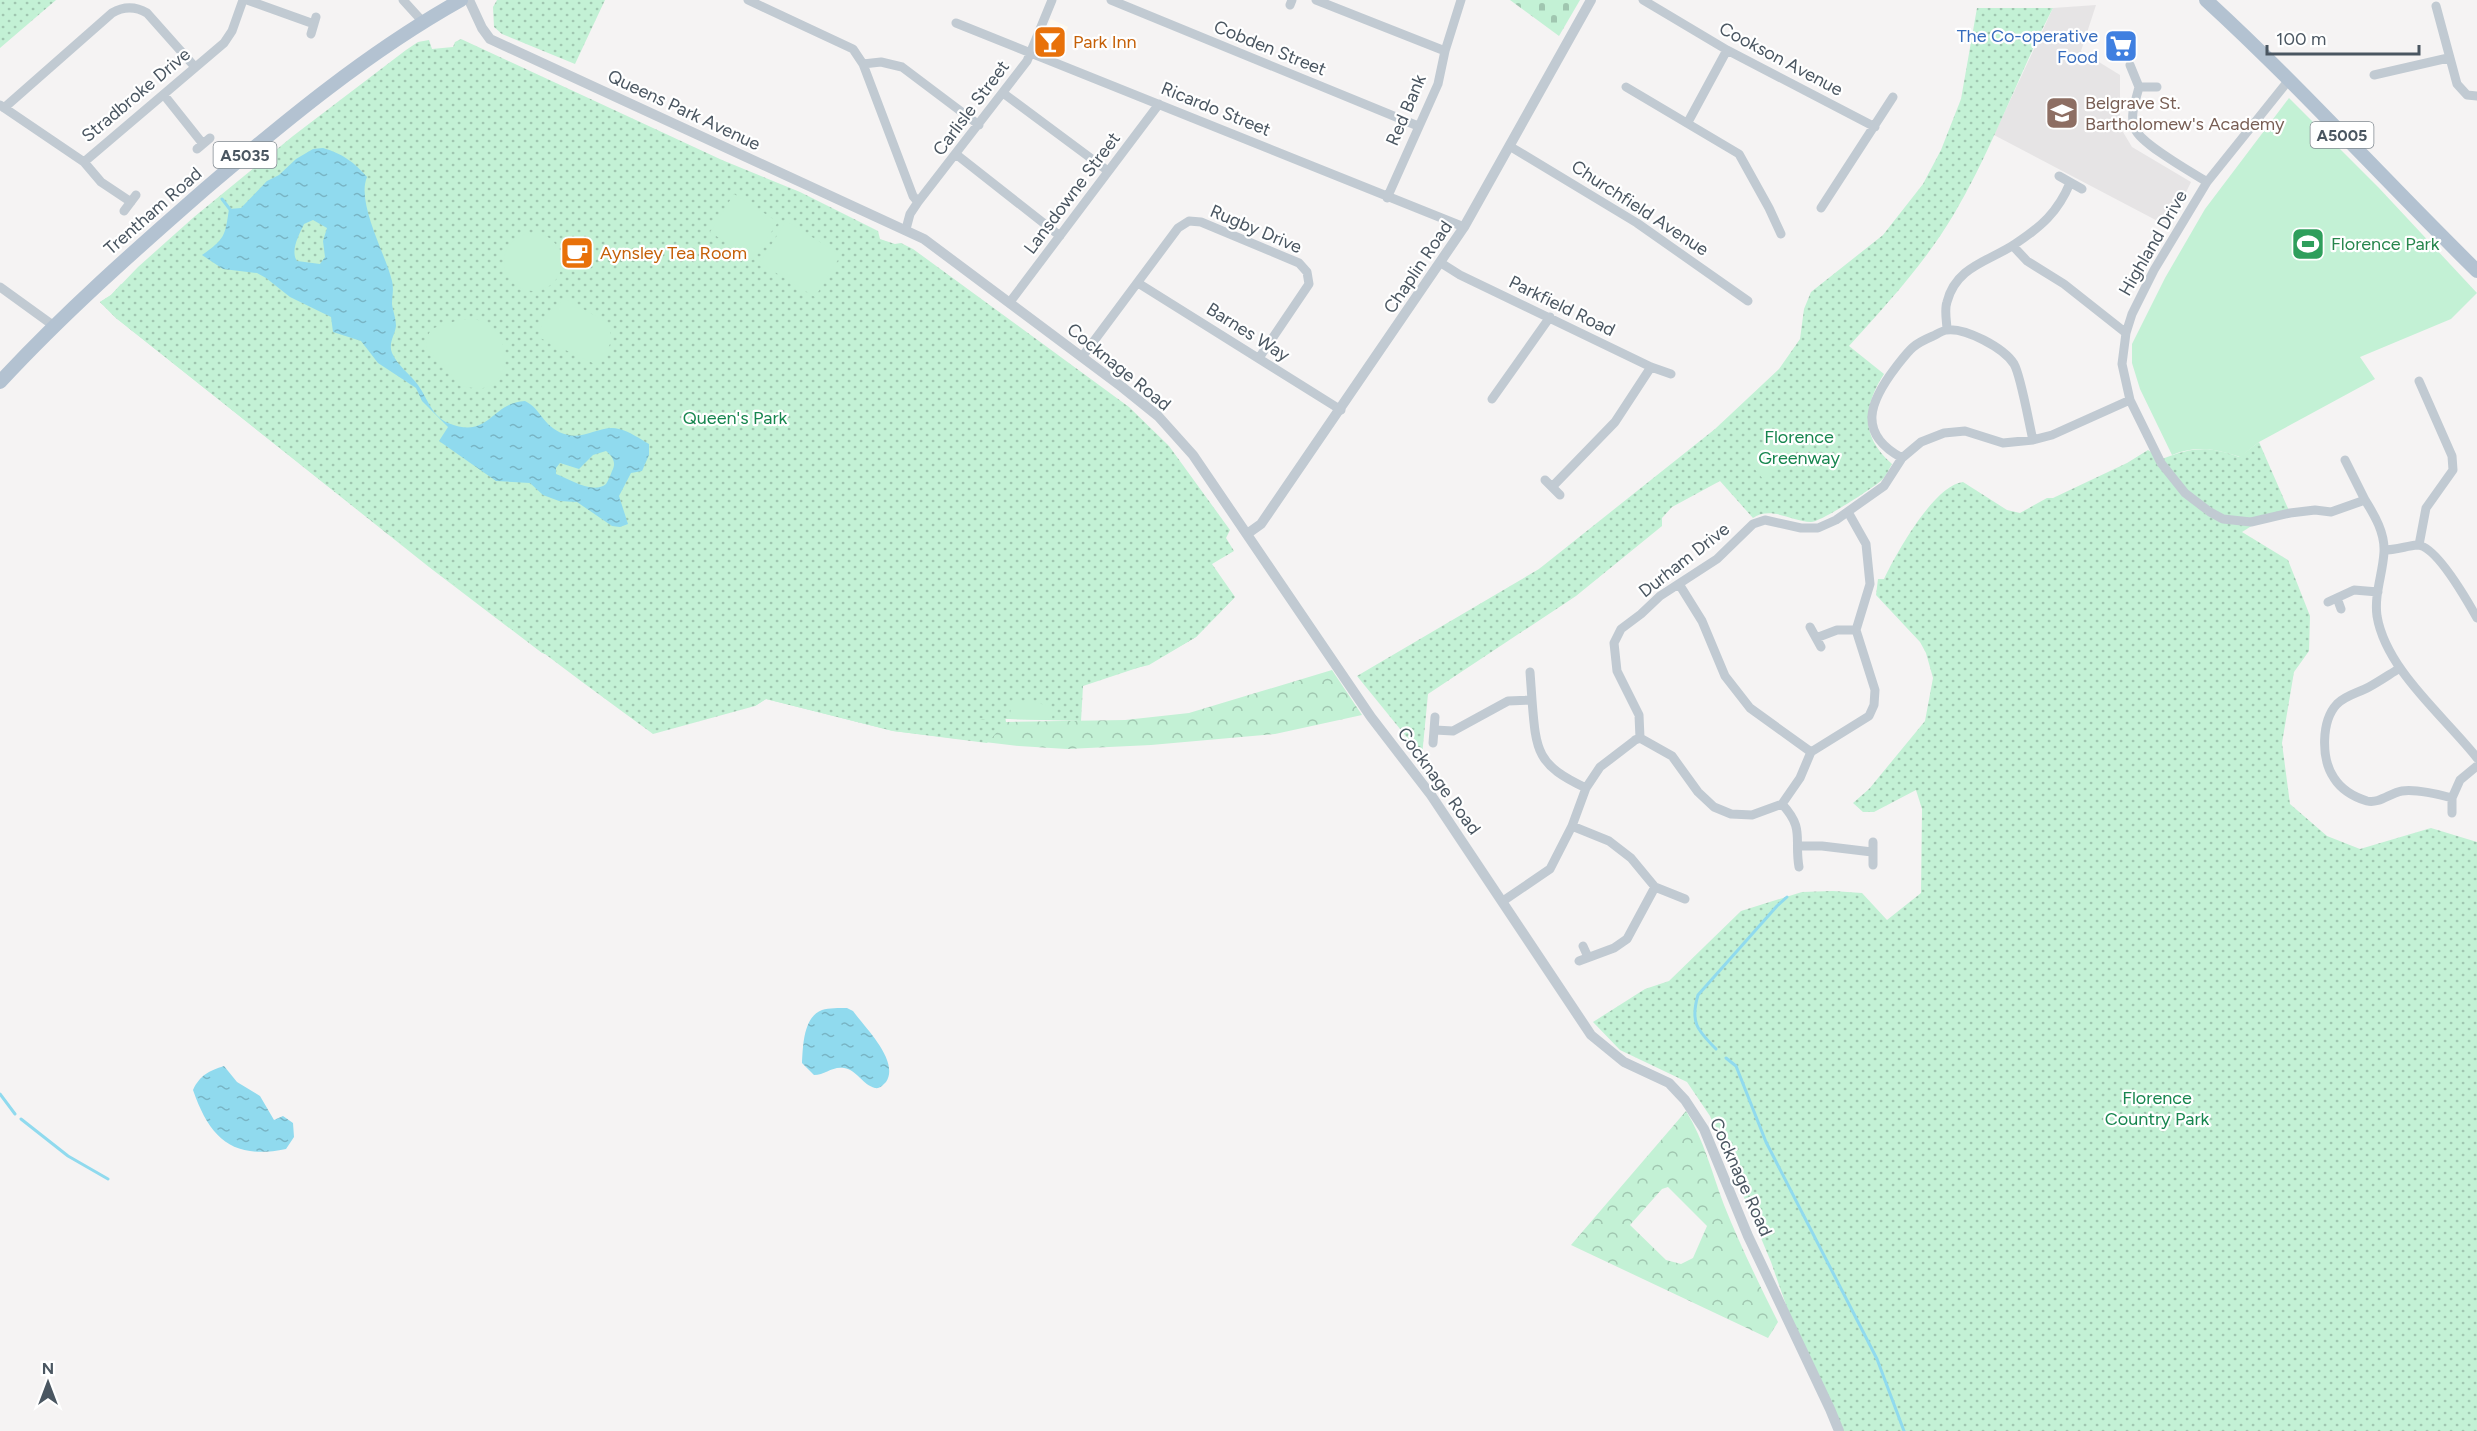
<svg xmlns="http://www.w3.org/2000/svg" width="2477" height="1431" font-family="Figtree,sans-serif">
  <defs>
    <pattern id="forest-crowns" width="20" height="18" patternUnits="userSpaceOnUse" patternTransform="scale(1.5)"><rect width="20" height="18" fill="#c3f1d5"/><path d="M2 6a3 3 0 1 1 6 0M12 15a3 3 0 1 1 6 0" fill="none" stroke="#a0c6b0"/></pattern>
    <pattern id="cemetery-stones" width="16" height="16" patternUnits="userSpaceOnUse" patternTransform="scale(1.5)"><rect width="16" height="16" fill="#c3f1d5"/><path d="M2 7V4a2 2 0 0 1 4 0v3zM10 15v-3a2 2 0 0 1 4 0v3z" fill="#a0c6b0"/></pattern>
    <pattern id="park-dots" width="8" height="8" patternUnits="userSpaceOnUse" patternTransform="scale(1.5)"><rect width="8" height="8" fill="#c3f1d5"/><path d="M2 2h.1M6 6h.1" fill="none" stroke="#a0c6b0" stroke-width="1.8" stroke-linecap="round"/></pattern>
    <pattern id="water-ripples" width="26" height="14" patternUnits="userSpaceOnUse" patternTransform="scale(1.5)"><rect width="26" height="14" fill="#90daee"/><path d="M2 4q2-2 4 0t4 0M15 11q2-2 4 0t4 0" fill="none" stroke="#78b4c4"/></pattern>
  </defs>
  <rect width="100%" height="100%" fill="#f5f3f3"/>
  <path fill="#fdf9ef" d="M1051,19L1068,27L1057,54L1040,47V44Z"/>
  <path fill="#e6e4e5" d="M2096,5L2081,51L2120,75V127L2132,147L2191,182L2169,227L1994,135L2053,8Z"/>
  <path fill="url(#forest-crowns)" fill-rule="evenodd" d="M121,284L1235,597L1196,637L1149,665L1002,700L1006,722L1125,720L1189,713L1332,670L1362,715L1275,734L1151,745L1067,749L1019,746L893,731L766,699L755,706L542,653L429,567L116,318L100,302L111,295Z
    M1686,1111C1704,1140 1712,1173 1724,1205C1740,1245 1759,1284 1778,1322L1768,1338L1571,1245ZM1668,1187L1707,1226L1693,1258L1681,1264L1666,1260L1630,1225L1662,1189Z"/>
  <path fill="url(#cemetery-stones)" d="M1510,0H1580L1559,36Z"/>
  <path fill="url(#park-dots)" d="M0,0H56L0,48Z
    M497,0H605L575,64L502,34L494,27L493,7Z
    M1977,8H2053C2018,75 1993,148 1954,214C1925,263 1887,304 1849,346L1884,374C1863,407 1860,436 1892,464C1889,469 1886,476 1882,480C1873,488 1821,522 1811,522C1791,521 1771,506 1753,518L1720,481L1672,507L1662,518V526L1576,596L1428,694L1422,756L1357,676L1539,569L1715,429L1779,369L1800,339L1804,309L1811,292L1883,235L1923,184L1941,150L1961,99Z
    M461,39L722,160L800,192L878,231L880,239L895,244L901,243L913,249L1129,407L1169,446L1230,530L1226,538L1234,551L1212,564L1235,597L1196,637L1149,664L1083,686L1081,721L969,718L1006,722L987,743L893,731L766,699L755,706L653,734C470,601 294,459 116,318L100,302L111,295L138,267L194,217L293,136L406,50L418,42L429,40L432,49L453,47L455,42Z
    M2259,442L2290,513L2261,520L2242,532L2288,560L2310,616L2309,651L2294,672L2282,743L2290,804L2327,836L2360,849L2431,828L2477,842V1431H1839L1805,1359L1771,1262L1710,1116L1687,1082L1620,1050L1593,1022L1645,989L1669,981L1741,911L1802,892L1833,891L1862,893L1887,920L1921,893L1922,809L1916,790L1874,812H1863L1853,803L1869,789L1925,721L1933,678L1926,653L1920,642L1876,595L1878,579H1884C1896,554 1934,485 1963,482L2007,510L2020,513L2047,498H2053L2127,463L2148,450L2162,459C2193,447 2209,446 2239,457Z"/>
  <path fill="#c3f1d5" d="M2289,98L2379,188L2477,293L2451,319L2360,357L2375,379L2259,442L2240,457C2216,449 2196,445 2172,455L2140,389L2132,363V344L2165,278L2205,209Z
    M734,194L778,222L753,260L710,232Z
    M786,221L841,255L815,297L760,263Z
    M504 262a29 29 0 1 1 58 0a29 29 0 1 1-58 0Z
    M567,300L608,323L612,340L601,362L597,365L538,337C542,320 551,305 567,300Z
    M474,319C482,321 489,324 495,330C510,348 510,383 483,388C476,389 467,387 460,386L440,361L427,349L426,340L431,329L459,320Z
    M1781,430L1796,450L1763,479L1746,459Z
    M1011,702H1034L1053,707L1052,720L1010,719Z"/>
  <path fill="url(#water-ripples)" fill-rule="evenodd" d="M323,148C343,154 354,162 367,177C356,203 386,255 392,281C394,288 392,297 392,304C393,311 396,319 396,326C395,335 388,343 392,353C397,365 410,374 418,385C428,399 431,415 448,423C490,440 490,403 525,401C542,409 543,429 568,435C586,439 603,424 619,429C629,431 640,439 649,444V455L642,471L631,473L619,496L628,524L620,527L612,526L577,502L559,501L543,495L530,483L496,481L439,441L448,427L422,401L416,388L378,363L361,341L333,332L331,317L290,297L266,278L257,273L223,269L202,255C225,239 225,236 229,209L241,208L267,181L279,175L296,159L313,149ZM313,220L327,228L323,241L325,257L320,264L297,261C290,251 299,235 304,224ZM606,451C612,456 617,462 612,471C611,474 608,481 606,484C593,495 568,478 556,474V468L560,463L579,469L593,455Z
    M847,1008L853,1011C865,1028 900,1061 886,1082C883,1085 880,1089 875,1088C863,1085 857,1070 844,1068C832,1066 825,1075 814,1075L802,1063C803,1047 803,1017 822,1010C829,1008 839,1008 847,1008Z
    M224,1066L237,1082L260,1096L274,1120L283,1116L293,1123L294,1137L286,1149C233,1160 210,1139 193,1090C200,1075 209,1071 224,1066Z"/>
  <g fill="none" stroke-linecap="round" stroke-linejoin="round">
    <path stroke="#90daee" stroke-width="3" d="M222,199L232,212
      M1716,1049C1697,1030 1690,1022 1698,995L1777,906L1787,897
      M1726,1058L1736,1066L1766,1142L1877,1359L1904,1431
      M0,1094L15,1114
      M21,1119L68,1156L108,1179"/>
    <path stroke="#c1cad2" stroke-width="9" d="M247,0L314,24
      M403,0L423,22
      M748,0L853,49L863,64L913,196L918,202
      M1111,0L1418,126
      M1316,0L1445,51
      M1643,0L1727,50L1875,127
      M1290,5L1292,0
      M2436,6L2457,84L2467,95L2477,96
      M956,23L1464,227
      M311,34L316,17
      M863,64L881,62L902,67L979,125
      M2130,65L2139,87
      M2374,75L2448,58
      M2288,81L2207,182L2154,270L2132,314L2126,333L2122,364L2130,400L2161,463L2185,493L2210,512L2223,519L2251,522L2290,513L2315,510L2331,512L2365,500C2375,516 2385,533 2384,552C2383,573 2374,594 2377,616C2386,670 2445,717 2477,758
      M1626,87L1739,154L1769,208L1781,234
      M2157,87H2139C2136,100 2129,116 2135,129C2141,144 2191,172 2207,182
      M1003,93L1108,171
      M164,95L203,144
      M0,105L84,162L224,43L232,31L243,0
      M4,108L112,13C124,6 135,6 147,13L195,67
      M1688,122L1727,50
      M1511,147L1637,223L1748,301
      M197,149L210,138
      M957,155L1060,236
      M84,162L101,182L131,202
      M2059,176L2082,189
      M1387,198L1438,84L1445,51L1461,0
      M1821,208L1893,97
      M124,211L136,195
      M906,229L910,214L918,202L1027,61L1052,0
      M2013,246L2027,261L2064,284L2126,333
      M1441,263L1460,275L1651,367L1671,374
      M1138,283L1341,410
      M0,287L54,326
      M1010,302L1159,104
      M1947,330C1947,322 1944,310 1947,302C1956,266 1990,261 2015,244C2041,227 2058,212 2070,183
      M1082,357L1178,228L1189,221L1201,222L1299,263L1307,272L1309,284L1259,358
      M2419,381L2452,456L2453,470L2426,508L2419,545
      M1492,399L1550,317
      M1902,458C1856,433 1870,401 1896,367C1910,349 1912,345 1933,336C1937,334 1942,331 1946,330C1965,327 2004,348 2014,364C2021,376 2029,424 2033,440
      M2345,460L2365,500
      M1545,480L1560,495
      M1552,487L1615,422L1651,367
      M2384,550C2395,550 2407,546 2417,545C2436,545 2468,602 2477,618
      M1679,584L1702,621L1725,676L1750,708L1811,752
      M2337,598L2341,609
      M2328,602L2354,590L2378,592
      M1810,627L1821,647
      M1816,638L1837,630H1856
      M2400,668C2390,674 2380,681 2369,687C2358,693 2346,695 2337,704C2321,721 2321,759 2334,778C2341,789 2354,797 2367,801C2379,804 2390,793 2402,791C2417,789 2437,794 2452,798L2460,780L2477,766
      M1530,672L1532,700
      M1435,730L1453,731L1508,701L1532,700C1536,752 1537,765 1586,788
      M1640,738L1672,756L1698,792L1714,807L1731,814L1752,815L1782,804L1800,778L1811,752L1869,716L1874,705L1875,690L1856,630L1870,584L1866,544L1848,512
      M1635,740L1640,738L1639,715L1617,671L1614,643L1621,629L1641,614L1660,596L1717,559L1753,524L1765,520L1801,528H1818L1836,520L1884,486L1902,458L1921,442L1944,433L1965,431L2003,443L2033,440L2052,435L2130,400
      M1433,743L1435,717
      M2452,798V813
      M1782,804C1805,829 1794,838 1799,867
      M1572,826L1609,841L1631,858L1655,887L1627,939L1614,948L1579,961
      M1798,846H1822L1872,852
      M1873,865V842
      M1655,887L1685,899
      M1503,901L1550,869L1572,826L1586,788L1600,767L1634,741
      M1583,946L1588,957"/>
    <path stroke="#c1cad2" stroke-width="10" d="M469,0L482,28L490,39L924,239L1122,387L1158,416L1193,455L1371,717L1431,795L1591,1035L1624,1062L1669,1083L1685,1100L1704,1129L1748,1236L1830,1409L1839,1431
      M1247,534L1261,524L1464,227L1591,0"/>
    <path stroke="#b3c2d1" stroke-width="14" d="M2206,0C2300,86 2386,182 2477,271
      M0,382C64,313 134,251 205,189C285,121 368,52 461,0"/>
  </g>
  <defs>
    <symbol id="bar-square" viewBox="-11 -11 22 22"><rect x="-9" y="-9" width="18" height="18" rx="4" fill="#e8710a" stroke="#fff"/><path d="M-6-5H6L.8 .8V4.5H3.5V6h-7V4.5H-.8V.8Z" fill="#fff"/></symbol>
    <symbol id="supermarket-square" viewBox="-11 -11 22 22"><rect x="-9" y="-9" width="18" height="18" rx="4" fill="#3f7fe0" stroke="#fff"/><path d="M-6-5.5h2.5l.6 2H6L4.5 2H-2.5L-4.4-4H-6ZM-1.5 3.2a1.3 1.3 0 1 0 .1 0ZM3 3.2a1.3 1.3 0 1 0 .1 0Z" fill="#fff"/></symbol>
    <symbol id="school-square" viewBox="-11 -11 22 22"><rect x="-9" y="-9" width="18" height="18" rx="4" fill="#8d6e63" stroke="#fff"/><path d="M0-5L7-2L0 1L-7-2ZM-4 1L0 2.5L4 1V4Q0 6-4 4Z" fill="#fff"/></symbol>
    <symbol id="stadium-square" viewBox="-11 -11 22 22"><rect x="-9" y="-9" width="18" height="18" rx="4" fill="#2e9e5b" stroke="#fff"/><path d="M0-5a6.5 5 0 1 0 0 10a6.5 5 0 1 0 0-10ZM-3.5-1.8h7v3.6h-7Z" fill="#fff"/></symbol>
    <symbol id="cafe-square" viewBox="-11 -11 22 22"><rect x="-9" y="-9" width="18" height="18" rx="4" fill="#e8710a" stroke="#fff"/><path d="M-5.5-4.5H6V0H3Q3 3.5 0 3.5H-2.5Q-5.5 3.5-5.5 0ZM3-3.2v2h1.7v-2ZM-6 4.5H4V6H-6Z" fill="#fff"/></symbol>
  </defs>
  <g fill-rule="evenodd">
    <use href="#bar-square" x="1031" y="23" width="38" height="38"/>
    <use href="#supermarket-square" x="2102" y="27" width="38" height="38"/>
    <use href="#school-square" x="2043" y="94" width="38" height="38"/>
    <use href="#stadium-square" x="2289" y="225" width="38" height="38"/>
    <use href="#cafe-square" x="558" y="234" width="38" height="38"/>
  </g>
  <g text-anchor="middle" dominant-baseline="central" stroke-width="4.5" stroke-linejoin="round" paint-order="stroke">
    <g fill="#fff" stroke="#808990" stroke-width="1.5">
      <rect x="2310.5" y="122" width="63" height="26" rx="4.5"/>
      <rect x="213.5" y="142" width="63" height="26" rx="4.5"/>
    </g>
    <g font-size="16" font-weight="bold" fill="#4a5661">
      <text x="2342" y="135">A5005</text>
      <text x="245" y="155">A5035</text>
    </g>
    <g font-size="18" fill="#366cbe" stroke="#fff" text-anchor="end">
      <text x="2098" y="36">The Co-operative<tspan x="2098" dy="21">Food</tspan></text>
    </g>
    <g font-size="18" fill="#c56008" stroke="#fff" text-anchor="start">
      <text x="1073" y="42">Park Inn</text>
      <text x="600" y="253">Aynsley Tea Room</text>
    </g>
    <g font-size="18" fill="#4a5661" stroke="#fff">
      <text transform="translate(1270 48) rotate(22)">Cobden Street</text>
      <text transform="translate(1781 59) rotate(28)">Cookson Avenue</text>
      <text transform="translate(136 95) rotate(-40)">Stradbroke Drive</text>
      <text transform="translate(971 108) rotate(-53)">Carlisle Street</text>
      <text transform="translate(1216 109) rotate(22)">Ricardo Street</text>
      <text transform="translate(684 110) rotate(25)">Queens Park Avenue</text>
      <text transform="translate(1406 110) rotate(-67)">Red Bank</text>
      <text transform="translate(1072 193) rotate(-53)">Lansdowne Street</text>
      <text transform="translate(1640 208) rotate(33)">Churchfield Avenue</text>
      <text transform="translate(153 211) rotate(-41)">Trentham Road</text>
      <text transform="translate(1256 229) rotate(23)">Rugby Drive</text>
      <text transform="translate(2153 243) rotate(-60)">Highland Drive</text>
      <text transform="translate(1418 267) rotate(-56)">Chaplin Road</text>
      <text transform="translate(1562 306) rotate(26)">Parkfield Road</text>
      <text transform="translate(1248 332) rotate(32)">Barnes Way</text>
      <text transform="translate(1119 367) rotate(39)">Cocknage Road</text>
      <text transform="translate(1684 560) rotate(-38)">Durham Drive</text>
      <text transform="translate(1439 781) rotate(54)">Cocknage Road</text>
      <text transform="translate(1741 1177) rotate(66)">Cocknage Road</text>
    </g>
    <g font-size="18" fill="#785e54" stroke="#fff" text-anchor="start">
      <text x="2085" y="103">Belgrave St.<tspan x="2085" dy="21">Bartholomew's Academy</tspan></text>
    </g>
    <g font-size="18" fill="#27864d" stroke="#fff" text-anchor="start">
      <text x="2331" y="244">Florence Park</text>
    </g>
    <g font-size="18" fill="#17864f" stroke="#fff">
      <text x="735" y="418">Queen's Park</text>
      <text x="1799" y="437">Florence<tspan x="1799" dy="21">Greenway</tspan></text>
      <text x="2157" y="1098">Florence<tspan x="2157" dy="21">Country Park</tspan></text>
    </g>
  </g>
  <g transform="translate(48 1383)" stroke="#ffffff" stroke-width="4.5" paint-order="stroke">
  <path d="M0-4.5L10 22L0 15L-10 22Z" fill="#4a5661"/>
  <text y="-9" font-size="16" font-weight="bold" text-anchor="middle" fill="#4a5661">N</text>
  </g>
  <path d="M2267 45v9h152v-9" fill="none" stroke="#4a5661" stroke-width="3"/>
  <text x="2276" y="45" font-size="18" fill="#4a5661" stroke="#ffffff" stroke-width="4.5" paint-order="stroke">100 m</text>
</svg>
